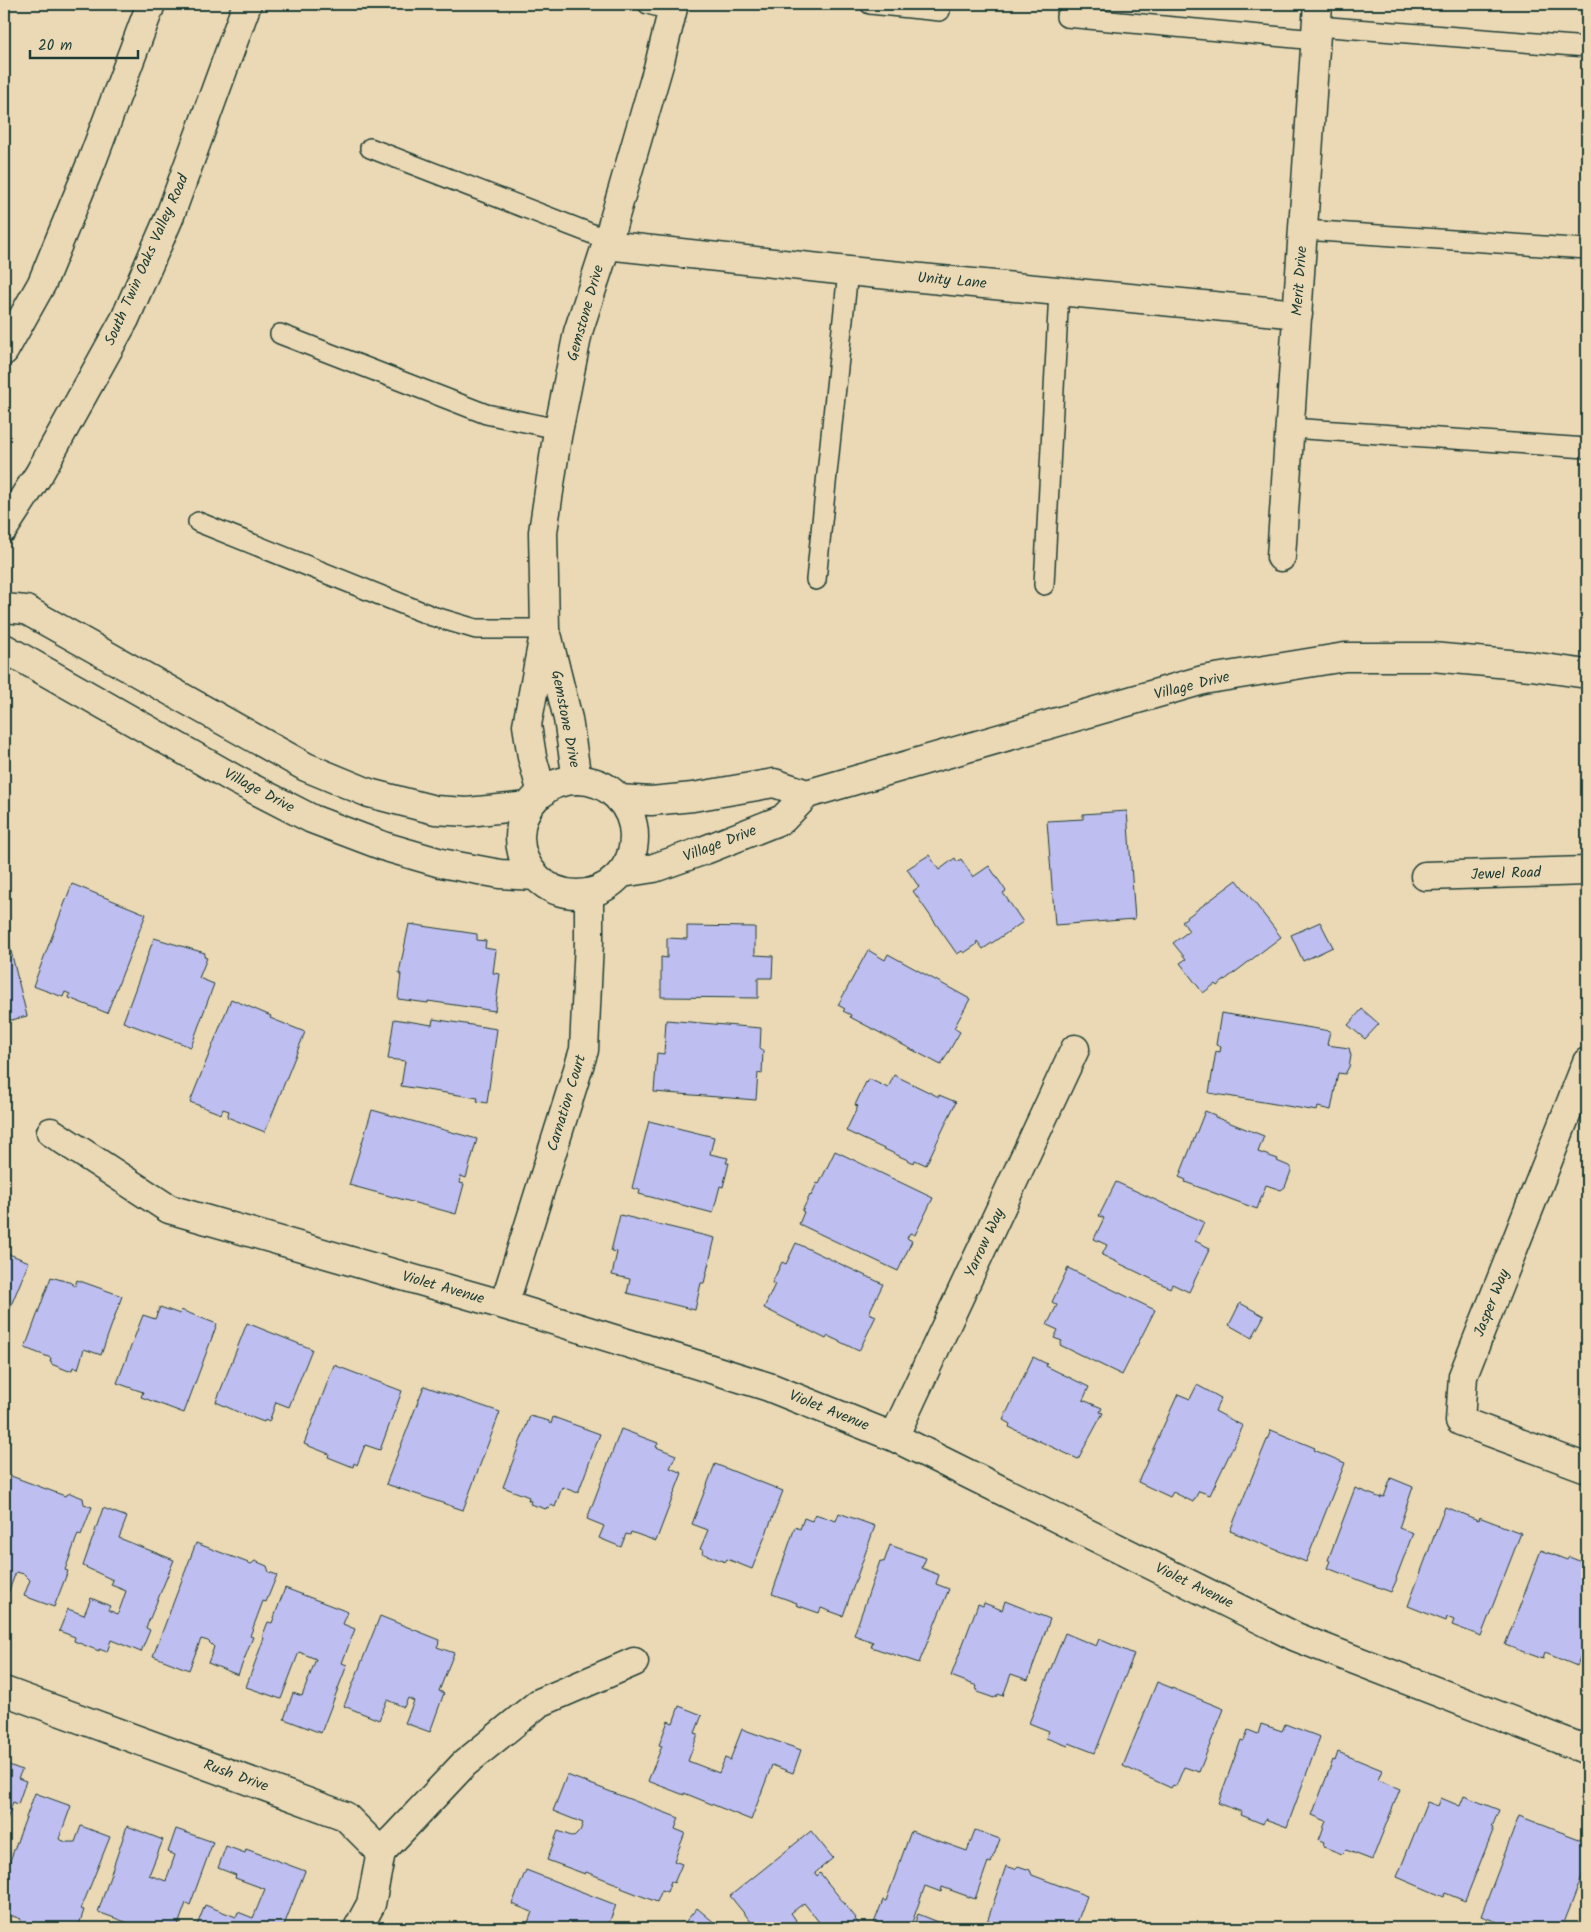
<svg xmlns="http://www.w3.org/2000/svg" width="1591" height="1932" font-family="Kalam,sans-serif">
  <rect width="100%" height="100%" fill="#ebd9b6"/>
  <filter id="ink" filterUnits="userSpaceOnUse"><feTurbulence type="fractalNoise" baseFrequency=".02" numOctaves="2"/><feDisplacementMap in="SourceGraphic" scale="10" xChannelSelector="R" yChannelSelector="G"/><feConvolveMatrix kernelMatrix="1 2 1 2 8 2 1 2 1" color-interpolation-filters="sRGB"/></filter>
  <g filter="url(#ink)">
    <path fill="#bebef0" stroke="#1f3d34" d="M1127,811L1135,919L1055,925L1047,821L1083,819V814Z
      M929,855L939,870L955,858L957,862L961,859L973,877L989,866L1006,891L1003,893L1023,922L983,949L977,941L976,945L964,953L962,951L957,954L913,891L919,887L907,869Z
      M1237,880L1281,937L1217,986L1215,984L1203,993L1180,963L1186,959L1173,943L1189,931L1182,921Z
      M72,884L146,914L107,1013L69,998L70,994L65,992L63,997L33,986Z
      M1320,922L1333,947L1303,961L1291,935Z
      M4,923L27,1016L4,1022Z
      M409,924L477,934V940L486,941L485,948L496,950L493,973L500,974L495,1011L428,1001V1003L398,999L401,974L399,973Z
      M687,926L755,927V955L773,956L772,978H758V998L661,997V957L667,958V938L687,939Z
      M154,938L205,953L204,957L207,958L199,978L214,984L191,1047L123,1022Z
      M868,950L885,960L888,954L970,999L954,1028L960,1032L941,1065L850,1017L851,1015L843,1011L845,1009L838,1005Z
      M231,999L271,1016L270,1018L305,1032L265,1132L227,1117L229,1111L223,1109L221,1114L190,1102Z
      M1362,1009L1379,1024L1365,1039L1348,1025Z
      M1221,1013L1330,1031L1327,1045L1349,1048L1351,1056L1349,1067L1345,1074L1338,1073L1331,1110L1318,1107L1317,1111L1209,1093L1216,1051L1220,1052L1221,1046L1216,1045Z
      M394,1019L432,1025L433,1019L497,1029L487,1103L477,1101L478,1098L401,1086L405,1061L388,1059Z
      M666,1020L761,1028L760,1050H763L762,1074L758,1073L756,1100L654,1092L657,1053L664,1054Z
      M894,1075L939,1097V1095L956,1102L926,1165L915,1160L914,1163L846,1131L858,1106L855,1105L866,1082L867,1083L869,1079L888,1088Z
      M372,1110L477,1139L466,1178L461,1176L460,1183L464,1184L456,1214L349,1185Z
      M1205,1111L1215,1115V1117L1264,1136L1258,1152L1278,1159L1277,1161L1291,1167V1171L1285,1187L1281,1190L1266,1185L1257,1209L1185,1182L1186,1180L1179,1177Z
      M649,1121L714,1137L710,1154L728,1158L726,1163H729L723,1187L720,1186L713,1213L639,1194L640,1190L632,1188Z
      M835,1151L933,1198L915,1235L910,1233L907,1238L912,1241L898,1271L799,1224L804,1212L802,1211L810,1195L811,1196L817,1183L819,1184Z
      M1116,1182L1204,1222L1195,1241L1210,1248L1189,1292L1172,1284L1170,1288L1102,1255L1107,1245L1094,1239L1104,1218L1099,1216Z
      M620,1215L715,1238L704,1283H701L695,1310L627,1293L630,1279L612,1275L617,1252L611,1251Z
      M796,1243L883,1284L869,1313L876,1316L859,1351L828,1336L826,1339L764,1308L775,1284L772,1283L782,1262L786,1264Z
      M4,1252L29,1262L4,1322Z
      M1068,1268L1155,1310L1122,1375L1060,1345L1062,1341L1054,1338L1058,1330L1047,1325L1057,1305L1052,1302Z
      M51,1277L72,1283V1284L75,1286L77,1280L122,1296L101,1355L84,1349L78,1369L73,1367L72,1370H70L69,1371L51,1364L52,1363L50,1362L51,1358L25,1348Z
      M1240,1303L1264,1316L1252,1338L1229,1325Z
      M160,1307L180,1314L181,1310L217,1324L184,1413L141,1397L143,1392L117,1383L143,1315L155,1319Z
      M247,1323L312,1349L289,1407L276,1402L269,1422L265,1420L264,1422L240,1413L216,1402Z
      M1033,1357L1047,1364L1046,1366L1089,1387L1083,1400L1102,1408L1100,1412L1103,1413L1078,1459L1009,1427L1010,1424L1003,1420Z
      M334,1365L402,1391L380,1450L365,1445L357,1465L354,1463L353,1467L328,1457L329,1454L304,1444Z
      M1197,1385L1221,1398L1215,1411L1243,1426L1210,1495L1199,1491L1193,1502L1173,1492L1170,1497L1138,1482L1178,1394L1190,1399Z
      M424,1386L500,1412L463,1510L386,1484Z
      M530,1416L549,1421V1423L551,1424L553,1417L600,1434L578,1493L562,1487L555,1507L551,1505L549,1508L547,1507L546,1509L530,1504L531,1501L528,1500L529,1497L503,1487Z
      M621,1429L658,1443L656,1447L676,1455L670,1468L682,1473L656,1541L631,1532L630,1535L626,1534L621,1547L599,1538L604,1526L587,1519Z
      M1271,1430L1315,1448L1314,1450L1345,1463L1306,1562L1230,1531Z
      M715,1464L783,1491L752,1569L727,1559L725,1562L702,1553L703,1550L700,1549L708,1530L692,1524Z
      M11,1476L65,1496L70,1493L83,1498L84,1504L92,1507L81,1535L78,1534L65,1570L68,1571L54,1607L24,1596L30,1580L24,1574L16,1572L4,1604V1494Z
      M1391,1478L1413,1487L1399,1528L1413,1533L1396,1578L1397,1579L1391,1592L1327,1568L1330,1561L1328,1560L1355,1488L1381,1498V1496L1384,1497Z
      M1445,1507L1478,1520L1479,1517L1521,1533L1481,1636L1452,1625L1454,1620L1447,1617L1446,1621L1408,1606Z
      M103,1508L127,1517L119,1538L174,1560L146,1628L150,1630L141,1652L111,1640L107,1652L99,1649V1651L74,1641L75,1637L59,1631L68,1609L84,1615L91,1598L110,1606L108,1610L118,1614L126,1591L111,1585L113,1580L83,1566Z
      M839,1513L875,1526L843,1616L821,1608L819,1613L796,1605L797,1603L772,1594L795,1527L800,1529L804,1518L812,1521L815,1514L836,1521Z
      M196,1543L251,1564L255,1561L267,1566L269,1572L277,1575L266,1602L263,1601L250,1636L253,1637L238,1675L208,1663L214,1647L208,1641L201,1639L189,1670L153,1656Z
      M890,1545L926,1558L922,1568L939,1575L936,1584L949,1589L919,1663L871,1647L873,1642L854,1635L880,1561L884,1562Z
      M1541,1550L1567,1560L1569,1557L1587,1564V1637L1577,1666L1545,1653L1543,1659L1505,1645Z
      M285,1588L348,1612L343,1624L355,1629L342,1663L347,1665L321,1733L284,1719L293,1693L302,1696L316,1659L299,1652L281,1699L246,1687L264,1638L262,1637L268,1622L272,1623Z
      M1005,1601L1050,1619L1028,1680L1011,1674L1003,1696L998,1694L997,1697H995L994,1698L977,1692L978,1690L976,1689L977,1686L951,1676L978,1604L983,1606L984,1603L1002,1610Z
      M380,1616L440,1640L437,1647L454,1653L439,1691L444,1693L430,1732L405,1723L414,1701L408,1698L404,1707L387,1700L379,1720L344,1706Z
      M1065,1633L1096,1646L1099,1639L1134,1654L1095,1753L1069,1743L1068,1746L1046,1738L1049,1731L1029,1723Z
      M1157,1682L1224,1709L1199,1772L1184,1767L1176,1786L1173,1785L1171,1788L1123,1766Z
      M679,1706L702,1715L695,1733L698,1734L688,1761L719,1773L725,1758L730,1760L742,1729L801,1750L793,1773L772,1765L751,1820L684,1793V1795L648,1781L662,1746L659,1745L668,1721L673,1723Z
      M1261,1724L1282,1731L1285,1724L1320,1737L1287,1827L1265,1819L1263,1824L1241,1815L1242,1812L1218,1803L1241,1740L1244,1741L1248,1730L1258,1734Z
      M1338,1752L1382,1770L1378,1780L1400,1789L1372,1860L1346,1850L1342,1854L1324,1847L1325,1846L1323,1845L1324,1842L1319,1840L1326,1821L1312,1815L1333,1760L1335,1761Z
      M4,1763L22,1770L18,1778L26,1781L18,1804L13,1802L4,1828L6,1829L4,1836Z
      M567,1775L679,1818L675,1829L685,1833L674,1861L682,1864L674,1883L671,1881L667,1892L662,1890L657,1902L621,1888L622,1886L586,1872L585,1874L547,1860L558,1831L574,1837L580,1831L583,1823L553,1811Z
      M35,1793L71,1806L59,1839L66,1842H75L81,1826L110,1837L81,1909L84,1910L78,1928H17L21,1919L4,1913V1877Z
      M1464,1796L1499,1810L1492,1827L1494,1828L1465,1901L1445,1893L1444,1897L1397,1877L1427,1802L1438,1806L1441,1798L1460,1806Z
      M1519,1816L1587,1842V1864L1562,1928H1514L1481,1916Z
      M127,1826L163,1840L149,1875L166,1881L175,1855L168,1852L176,1829L213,1842L190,1905L186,1903L177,1928H142L98,1912Z
      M975,1830L1000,1839L991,1863L988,1862L975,1899L942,1887L941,1892L925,1886L910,1928H891L874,1923L883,1900L886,1901L911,1831L967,1851Z
      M811,1831L833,1858L815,1873L817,1876L820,1873L856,1918L855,1919L862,1928H811L819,1922L804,1903L791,1913L796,1920L794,1922L799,1928H756L730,1896Z
      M226,1846L245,1853L246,1849L305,1871L283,1928H196L205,1905L236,1917L238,1912L253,1918L265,1889L235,1878L236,1875L218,1868Z
      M1006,1866L1015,1869L1018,1866L1030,1870L1032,1875L1087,1896L1075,1928H985Z
      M526,1870L616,1905L607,1928H526L532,1912L512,1904Z
      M697,1908L716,1924L714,1927L716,1928L681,1927Z
      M918,1914L946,1925L945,1928H947H913Z
      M1116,1923L1130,1928H1115Z"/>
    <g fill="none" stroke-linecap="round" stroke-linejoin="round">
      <defs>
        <path id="service" d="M648,4L673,11
          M870,4L940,11
          M1066,17L1316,40
          M1317,26L1587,47
          M370,148L608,240
          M1304,230L1587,249
          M280,334L486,414L558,429
          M1290,428L1587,448
          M198,522L432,616L476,629H545
          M816,580L848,271
          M1044,585L1059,291"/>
        <path id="minor" d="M606,245L848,271L1298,314
          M1281,557L1318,4
          M548,638L568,719L577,780
          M542,793L532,757L527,725L545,629L543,532L557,437L578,332L608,240L660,61L674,4
          M1425,876L1587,871
          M1587,1062L1463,1376L1460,1421L1587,1468
          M51,1132L169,1209L504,1305L769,1387L894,1437L1296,1637L1587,1750
          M504,1305L584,1050L589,941V893
          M894,1437L1075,1049
          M4,1691L345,1816L381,1852
          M381,1852L464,1764L539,1703L634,1662
          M358,1928L371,1904L381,1852"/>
        <path id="tertiary" d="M4,608L26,610L306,767L369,793L435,810L467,812L529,806
          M4,648L238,781L312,819L386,847L441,863L500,874L536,876
          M520 837a57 57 0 1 1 114 0a57 57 0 1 1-114 0Z
          M619,799L651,801L693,797L774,783L807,794
          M622,873L654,868L705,850L783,819L807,794L1203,680L1345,657H1432L1531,666L1587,674"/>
        <path id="primary" d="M4,351L42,283L92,161L151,4
          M4,528L39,474L125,319L169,218L247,4"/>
      </defs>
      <use href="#service" stroke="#1f3d34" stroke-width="22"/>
      <use href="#minor" stroke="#1f3d34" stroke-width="31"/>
      <use href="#tertiary" stroke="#1f3d34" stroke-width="31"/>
      <use href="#primary" stroke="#1f3d34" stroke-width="31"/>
      <use href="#service" stroke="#ebd9b6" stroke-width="19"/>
      <use href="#minor" stroke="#ebd9b6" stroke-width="28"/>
      <use href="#tertiary" stroke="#ebd9b6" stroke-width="28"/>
      <use href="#primary" stroke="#ebd9b6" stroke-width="28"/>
    </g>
  </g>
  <g text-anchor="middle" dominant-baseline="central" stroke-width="4.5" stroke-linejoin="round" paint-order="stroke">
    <g font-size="15" fill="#1f3d34" stroke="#ebd9b6">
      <text transform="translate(147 260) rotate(-66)">South Twin Oaks Valley Road</text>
      <text transform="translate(952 281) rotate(5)">Unity Lane</text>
      <text transform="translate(1300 281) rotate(-86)">Merit Drive</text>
      <text transform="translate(586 313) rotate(-74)">Gemstone Drive</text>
      <text transform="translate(1192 686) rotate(-14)">Village Drive</text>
      <text transform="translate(565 719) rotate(79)">Gemstone Drive</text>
      <text transform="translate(259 791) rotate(28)">Village Drive</text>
      <text transform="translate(720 844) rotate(-21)">Village Drive</text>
      <text transform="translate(1506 874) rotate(-2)">Jewel Road</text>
      <text transform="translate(567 1103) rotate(-73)">Carnation Court</text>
      <text transform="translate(985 1243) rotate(-65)">Yarrow Way</text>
      <text transform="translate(443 1288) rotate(16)">Violet Avenue</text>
      <text transform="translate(1492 1303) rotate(-68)">Jasper Way</text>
      <text transform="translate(829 1411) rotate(22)">Violet Avenue</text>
      <text transform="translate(1194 1586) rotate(26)">Violet Avenue</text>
      <text transform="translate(236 1776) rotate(20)">Rush Drive</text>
    </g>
  </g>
  <rect width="1591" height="1932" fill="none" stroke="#ebd9b6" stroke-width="20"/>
  <rect x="10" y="10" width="1571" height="1912" fill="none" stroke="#1f3d34" stroke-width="2" filter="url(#ink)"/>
  <path d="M30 50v8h108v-8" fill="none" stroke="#1f3d34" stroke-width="2.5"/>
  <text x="38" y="50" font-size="15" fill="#1f3d34" stroke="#ebd9b6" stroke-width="4" paint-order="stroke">20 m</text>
</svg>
